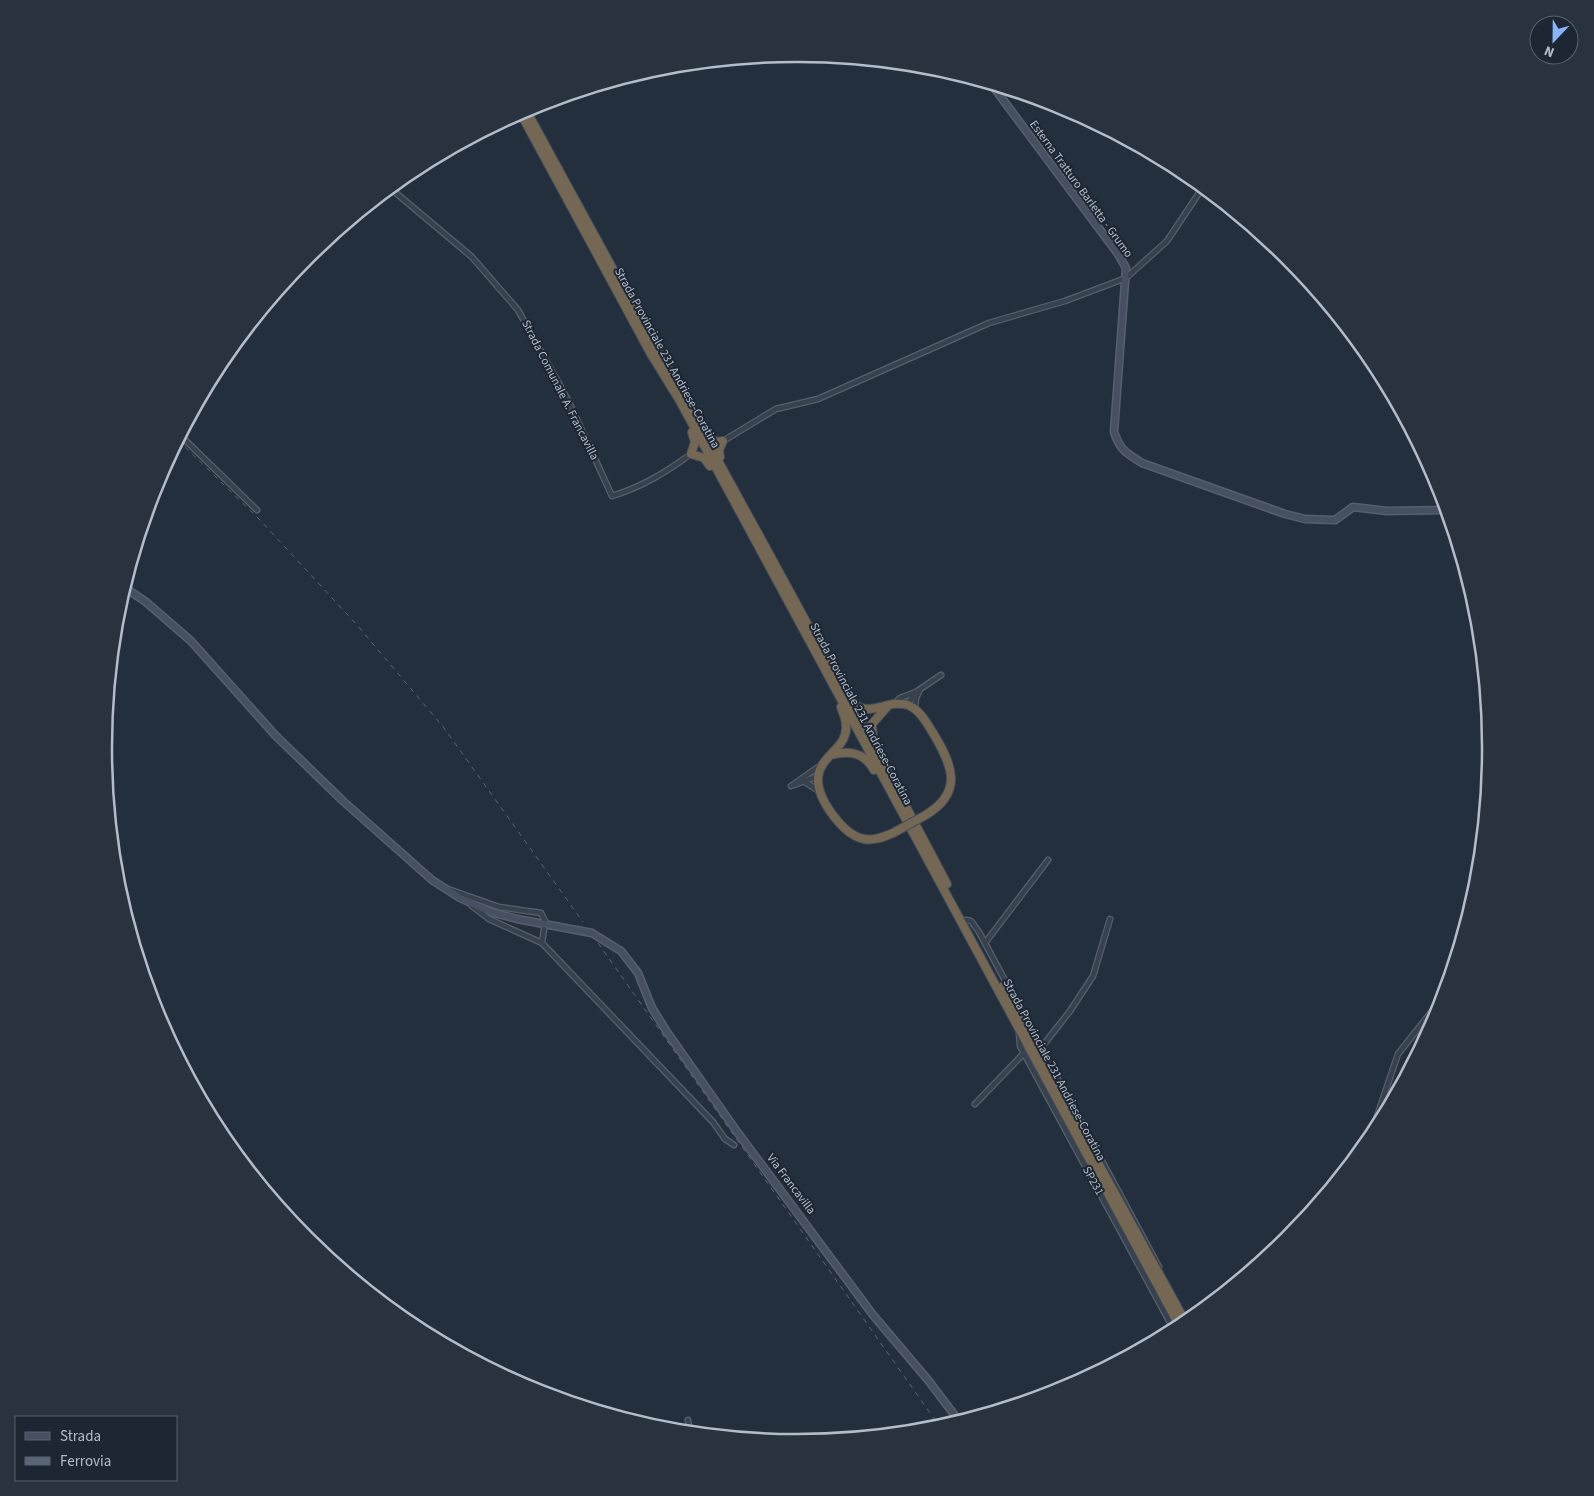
<svg xmlns="http://www.w3.org/2000/svg" width="1594" height="1496" font-family="'Source Sans 3',sans-serif">
  <rect width="100%" height="100%" fill="#242f3e"/>
  <g fill="none" stroke-linecap="round" stroke-linejoin="round">
    <defs>
      <path id="street" d="M390,188L472,257L518,310L568,400L612,496C642,487 666,472 691,454
        M181,436L257,510
        M723,441L776,409L818,399L989,323L1065,301L1126,278L1167,241L1203,187
        M895,703L900,698L916,692L941,675
        M907,705L916,692
        M915,708L916,698L920,690
        M805,782L819,791
        M794,785L818,776
        M791,786L821,765
        M448,889L499,907L541,913L545,921
        M472,906L489,919L542,943L713,1122L725,1139L734,1145
        M966,920L971,921L979,932L1159,1267
        M542,943L544,929
        M985,943L1048,860
        M1019,1033L1020,1046L1174,1330
        M1041,1048L1070,1011L1093,976L1110,919
        M975,1104L1024,1053
        M1369,1140L1398,1054L1444,996
        M688,1420L690,1432"/>
      <path id="secondary" d="M992,85L1118,254L1126,268L1114,432C1120,450 1126,453 1142,463L1285,514L1305,519L1335,520L1353,507L1387,511L1447,510
        M124,587L146,602L191,641L275,735L343,801L432,880L460,898L491,912L517,919L592,933L621,951L638,973L652,1008L667,1032L738,1133L873,1315L928,1380L959,1421"/>
      <path id="highway" d="M526,110C666,368 810,624 947,884
        M520,112L651,354L680,401L1180,1327
        M692,432L695,442L691,454L704,458L710,466
        M708,437L716,442L723,441L719,450L720,457
        M850,700C869,721 887,698 908,705C920,710 926,722 933,733C953,766 964,793 924,816
        M841,707C843,713 846,719 846,726C848,748 819,756 818,778C817,799 843,835 864,839C874,841 884,837 893,833
        M873,741L872,724L886,708
        M831,755C849,750 864,752 874,770
        M1002,987L1186,1323"/>
    </defs>
    <use href="#street" stroke="#565f6c" stroke-width="7"/>
    <use href="#secondary" stroke="#565f6c" stroke-width="9"/>
    <use href="#highway" stroke="#434c59" stroke-width="10"/>
    <use href="#street" stroke="#38414e" stroke-width="4.5"/>
    <use href="#secondary" stroke="#465061" stroke-width="6"/>
    <use href="#highway" stroke="#746855" stroke-width="8"/>
    <path stroke="#5a6575" stroke-width="1" stroke-dasharray="5 5" stroke-linecap="butt" d="M178,440L260,520L357,625L444,728L583,922
      M598,943L940,1427"/>
    <defs>
      <path id="highway-bridge" d="M893,833L924,816"/>
    </defs>
    <use href="#highway-bridge" stroke="#434c59" stroke-width="10" stroke-linecap="butt"/>
    <use href="#highway-bridge" stroke="#746855" stroke-width="8"/>
  </g>
  <g text-anchor="middle" dominant-baseline="central" stroke-width="4" stroke-linejoin="round" paint-order="stroke">
    <g font-size="12" fill="#b4bcc9" stroke="#1d2633">
      <text transform="translate(1081 189) rotate(54)">Esterna Tratturo Barletta - Grumo</text>
      <text transform="translate(667 358) rotate(61)">Strada Provinciale 231 Andriese-Coratina</text>
      <text transform="translate(560 390) rotate(63)">Strada Comunale A. Francavilla</text>
      <text transform="translate(861 714) rotate(62)">Strada Provinciale 231 Andriese-Coratina</text>
      <text transform="translate(1054 1070) rotate(62)">Strada Provinciale 231 Andriese-Coratina</text>
      <text transform="translate(1093 1181) rotate(61)">SP231</text>
      <text transform="translate(791 1184) rotate(53)">Via Francavilla</text>
    </g>
  </g>
  <path d="M0 0H1594V1496H0ZM797 62H797A685 685 0 0 1 1482 747V749A685 685 0 0 1 797 1434H797A685 685 0 0 1 112 749V747A685 685 0 0 1 797 62Z" fill="#29323f" fill-rule="evenodd"/>
  <path fill="none" stroke="#b4bcc9" stroke-width="2.5" d="M797 62H797A685 685 0 0 1 1482 747V749A685 685 0 0 1 797 1434H797A685 685 0 0 1 112 749V747A685 685 0 0 1 797 62Z"/>
  <rect x="15" y="1416" width="162" height="65" fill="#1d2633" stroke="#59626f"/>
  <rect x="25" y="1432" width="25" height="8" fill="#465061" stroke="#59626f"/>
  <text x="60" y="1441" font-size="15" fill="#b4bcc9">Strada</text>
  <rect x="25" y="1457" width="25" height="8" fill="#5a6575" stroke="#59626f"/>
  <text x="60" y="1466" font-size="15" fill="#b4bcc9">Ferrovia</text>
  <g transform="translate(1554 40) rotate(202)"><circle r="24" fill="#1d2633" stroke="#59626f"/>
  <path d="M0-4L9 19L0 12L-9 19Z" fill="#8ab4f8"/>
  <text y="-8" font-size="14" font-weight="bold" text-anchor="middle" fill="#b4bcc9">N</text>
  </g>
</svg>
